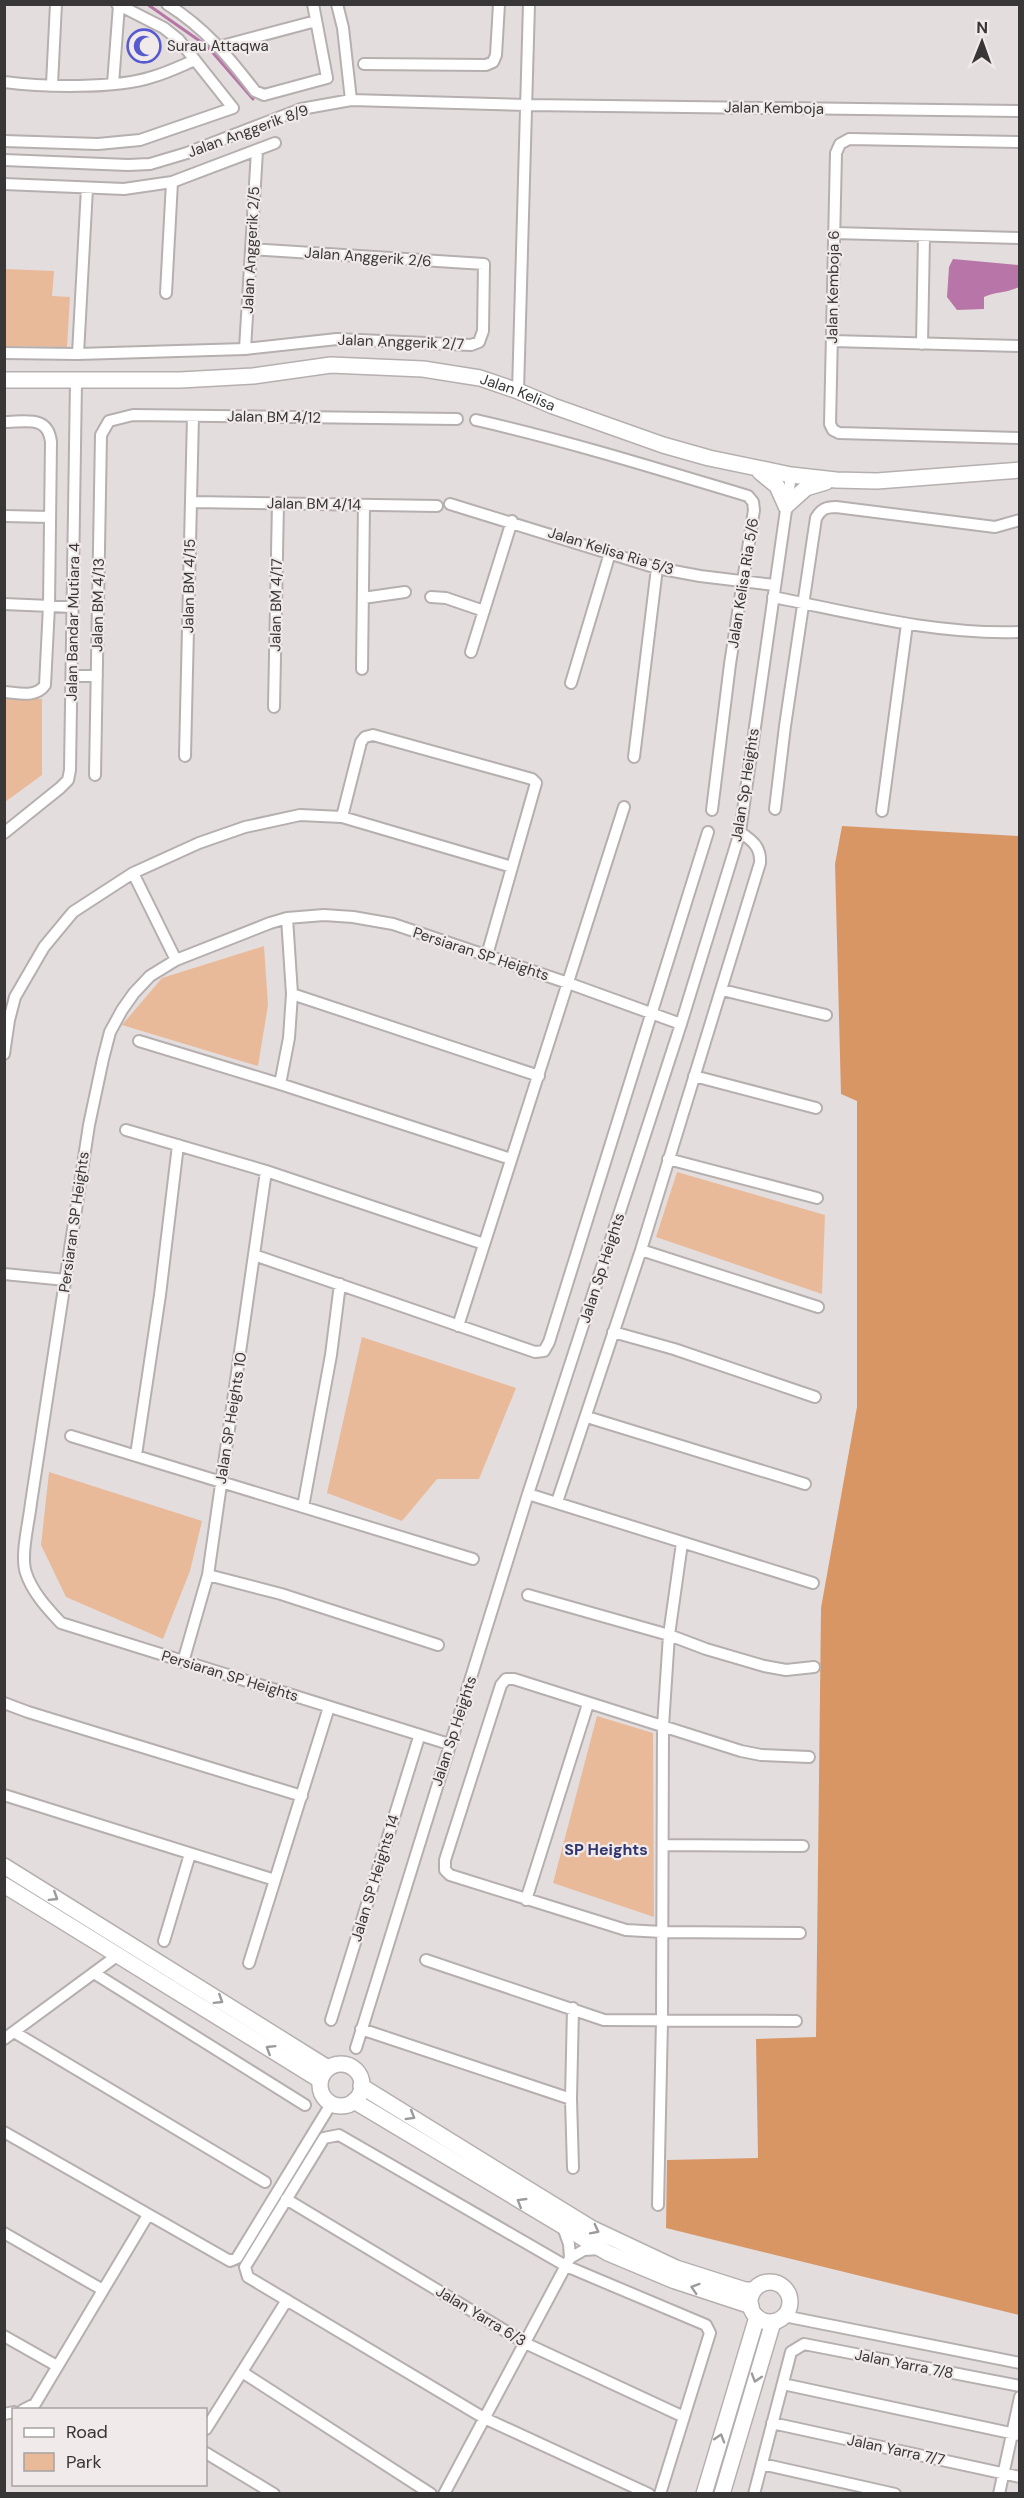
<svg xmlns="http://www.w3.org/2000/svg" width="1024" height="2498" font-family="'DM Sans',sans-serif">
  <rect width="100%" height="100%" fill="#e4dddd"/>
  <path fill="#e9ba9a" d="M5,269L54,271L52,296L70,297L67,347L5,346Z
    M5,699H42V775L5,802Z
    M264,946L268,1005L258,1066L122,1025L162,978Z
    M677,1172L825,1215L822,1294L656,1237Z
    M362,1337L516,1388L479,1479H437L402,1521L327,1493Z
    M49,1472L202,1521L190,1571L163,1639L66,1597L41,1545Z
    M597,1716L653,1733L654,1917L553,1883Z"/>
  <path fill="#d99665" d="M842,826L1019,836V2315L666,2228L667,2160L758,2158L756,2039L816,2037L821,1608L857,1407V1101L841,1094L835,864Z"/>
  <path fill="#b776a7" d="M953,259L1019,265V287C1006,293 994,292 984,297V309L957,310L947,297L949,267Z"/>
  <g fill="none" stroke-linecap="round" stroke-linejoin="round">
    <path stroke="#b776a7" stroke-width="3" d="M147,4L207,46L253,99"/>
    <defs>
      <path id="street" d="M167,4C205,28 228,56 255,91L264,95L327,78L313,4
        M337,4L343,28L351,100
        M218,47L316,21
        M364,64L486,65L493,62L496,55L499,4
        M4,82C43,87 116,89 152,77C167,73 181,66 195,60
        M52,84L56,4
        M113,84L119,5
        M4,141L98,144L140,140L233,108L179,40L164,28L117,4
        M1020,142L849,139L840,144L836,153L830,424L833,430L839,433L1020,438
        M4,160L128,165L150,164L187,153L301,109L351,100L528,105L1020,111
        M4,184L124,189L172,182L275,143
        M834,233L1020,238
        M166,293L172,182
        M832,341L1020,346
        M922,344L924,236
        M245,349L257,151
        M4,353L78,354L245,349L337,339L471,345L479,342L483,331L484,264L251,249
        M78,354L87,188
        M518,391L529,4
        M476,420C568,441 658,469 748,496L753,502L754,510L730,664L712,810
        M4,422C26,422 48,415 51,442L49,606L45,685C36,698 19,693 4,692
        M191,502L437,506
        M450,504L657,568L700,576L774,585
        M4,516L50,517
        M431,597L446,598L484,611
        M773,597C854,613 935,635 1020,632
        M363,598L405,592
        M4,604L73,607
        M471,652L512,521
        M362,669L364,505
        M73,676H97
        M571,683L610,553
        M274,707L278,503
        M185,756L193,416
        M634,757L657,568
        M95,775L101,435L109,421L133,415L457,419
        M775,809L785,726L816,518C821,509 826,507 836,507L995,527L1020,520
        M882,811L907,624
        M342,817L361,742L365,737L373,735L532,779L536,783L487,955
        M4,833L60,788L68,780L70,770L76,382
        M133,873L176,960
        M722,990L826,1015
        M292,994L539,1076
        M139,1041L280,1084L511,1159
        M4,1054L9,1020L15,997L44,947L73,912L133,873L199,843L245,827L300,815L342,817L512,867
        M694,1076L816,1108
        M280,1084L289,1038L292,994L287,918
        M126,1130L266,1171L484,1244
        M668,1159L817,1198
        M641,1250L818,1307
        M254,1255L535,1352L544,1351L549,1342L708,832
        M4,1274L66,1280
        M458,1326L624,807
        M613,1332L674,1349L815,1397
        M587,1417L805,1484
        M71,1436L473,1559
        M136,1455L160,1295L178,1145
        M528,1494L813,1583
        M557,1502L641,1250L760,863C761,847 753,841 740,832
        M303,1507L331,1355L340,1284
        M208,1575L281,1594L438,1645
        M528,1595L669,1635L706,1649L764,1666L786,1670L814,1667
        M183,1662L208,1575L266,1171
        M4,1703L28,1712L302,1796
        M449,1744L61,1623C48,1609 32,1592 26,1573C20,1556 29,1522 31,1503L89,1125L103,1059L110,1032L122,1010L134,993L150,976L176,960L270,923L287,918L324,915L353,917L393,924L568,983L681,1024
        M4,1795L275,1880
        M663,1845L803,1846
        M526,1900L588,1704
        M800,1933L662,1932L626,1930L450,1875L445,1870V1860L501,1685L506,1679H514L741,1751L761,1755L809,1757
        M164,1941L190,1854
        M426,1960L604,2020L796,2021
        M249,1963L329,1707
        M94,1973L305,2105
        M331,2020L419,1737
        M361,2029L571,2099
        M14,2032L265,2182
        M4,2039L118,1955
        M356,2048L528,1494L681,1024L740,832L791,475
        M4,2132L230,2261L237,2258L331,2104
        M573,2168L571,2099L573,2008
        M286,2199L527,2344L684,2417
        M658,2205L662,2021L663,1726L669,1635L682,1543
        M563,2227L569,2244L570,2258L584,2250L601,2249
        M4,2233L103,2290
        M784,2316L1020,2363
        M4,2336L57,2366
        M242,2372L431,2494
        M783,2384L1020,2435
        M23,2410L35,2404L148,2215
        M4,2414L14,2412
        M772,2423L1020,2477
        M206,2429L287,2300
        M206,2453L274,2494
        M762,2464L895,2494
        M444,2494L570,2258
        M649,2494L484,2418L248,2277L245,2267L324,2138L339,2135L566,2266L706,2325L710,2333L660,2494
        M754,2494L791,2352L804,2344L1020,2386
        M999,2494L1020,2397"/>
      <g id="secondary">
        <path id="s1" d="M4,380H180L253,376L331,365L423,369L480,378L518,391L553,406L663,445L709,458L791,475L836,480L877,481L1020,470"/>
        <path d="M760,472L777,486L786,506"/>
        <path d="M786,506L806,488L826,482"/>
        <path d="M4,1866L328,2068"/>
        <path d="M4,1885L320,2080"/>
        <circle cx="341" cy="2085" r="21"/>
        <path d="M361,2086L591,2228L676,2268L745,2290H753"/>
        <path d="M354,2101L608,2253L675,2281L751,2306"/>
        <circle cx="770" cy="2302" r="20"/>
        <path d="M704,2494L757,2317"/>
        <path d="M722,2494L773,2322"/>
      </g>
    </defs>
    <use href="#street" stroke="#b6afaf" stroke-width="14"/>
    <use href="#secondary" stroke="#b6afaf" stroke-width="18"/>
    <use href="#street" stroke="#fff" stroke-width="10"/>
    <use href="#secondary" stroke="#fff" stroke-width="15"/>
  </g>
  <defs><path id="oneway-chevron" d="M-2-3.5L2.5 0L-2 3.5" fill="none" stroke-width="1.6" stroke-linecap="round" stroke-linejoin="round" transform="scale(1.5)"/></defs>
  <g stroke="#9c9a9a">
    <use href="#oneway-chevron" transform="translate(54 1897) rotate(32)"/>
    <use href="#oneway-chevron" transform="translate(219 2000) rotate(32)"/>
    <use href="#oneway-chevron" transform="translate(270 2049) rotate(-148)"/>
    <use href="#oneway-chevron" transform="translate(411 2116) rotate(31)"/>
    <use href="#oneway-chevron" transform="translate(521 2202) rotate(-149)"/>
    <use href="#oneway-chevron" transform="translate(595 2230) rotate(27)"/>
    <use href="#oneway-chevron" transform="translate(695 2288) rotate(-162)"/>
    <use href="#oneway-chevron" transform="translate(756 2378) rotate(107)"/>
    <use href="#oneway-chevron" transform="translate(720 2438) rotate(-73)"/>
  </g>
  <defs>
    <symbol id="mosque-ring" viewBox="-11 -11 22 22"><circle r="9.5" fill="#f1eaea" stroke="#5659d0" stroke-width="1.5"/><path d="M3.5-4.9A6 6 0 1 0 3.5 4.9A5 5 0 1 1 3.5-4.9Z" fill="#5659d0"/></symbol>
  </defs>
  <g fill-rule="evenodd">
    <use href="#mosque-ring" x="125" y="27" width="38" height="38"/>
  </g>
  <g text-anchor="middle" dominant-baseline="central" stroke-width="4.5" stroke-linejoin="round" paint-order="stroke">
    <g font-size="15" fill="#383636" stroke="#f1eaea" text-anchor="start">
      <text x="167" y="46">Surau Attaqwa</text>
    </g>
    <g font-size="15" fill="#383636" stroke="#f1eaea">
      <text transform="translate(774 108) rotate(1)">Jalan Kemboja</text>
      <text transform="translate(248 131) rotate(-20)">Jalan Anggerik 8/9</text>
      <text transform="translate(251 250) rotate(-87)">Jalan Anggerik 2/5</text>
      <text transform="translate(368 257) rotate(4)">Jalan Anggerik 2/6</text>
      <text transform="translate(833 287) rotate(-89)">Jalan Kemboja 6</text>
      <text transform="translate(401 342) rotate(2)">Jalan Anggerik 2/7</text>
      <text stroke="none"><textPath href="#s1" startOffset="518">Jalan Kelisa</textPath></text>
      <text transform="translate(274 417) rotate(1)">Jalan BM 4/12</text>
      <text transform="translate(314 504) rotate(1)">Jalan BM 4/14</text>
      <text transform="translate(611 551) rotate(17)">Jalan Kelisa Ria 5/3</text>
      <text transform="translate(743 583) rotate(-81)">Jalan Kelisa Ria 5/6</text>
      <text transform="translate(189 586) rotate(-89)">Jalan BM 4/15</text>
      <text transform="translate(98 605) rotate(-89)">Jalan BM 4/13</text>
      <text transform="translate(276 605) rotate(-89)">Jalan BM 4/17</text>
      <text transform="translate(73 622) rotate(-89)">Jalan Bandar Mutiara 4</text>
      <text transform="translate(745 785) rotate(-81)">Jalan Sp Heights</text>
      <text transform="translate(481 954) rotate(18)">Persiaran SP Heights</text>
      <text transform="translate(74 1222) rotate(-82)">Persiaran SP Heights</text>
      <text transform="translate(602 1268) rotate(-72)">Jalan Sp Heights</text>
      <text transform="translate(231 1418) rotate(-81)">Jalan SP Heights 10</text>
      <text transform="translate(230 1676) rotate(17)">Persiaran SP Heights</text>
      <text transform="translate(454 1731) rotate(-72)">Jalan Sp Heights</text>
      <text transform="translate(375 1878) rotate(-73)">Jalan SP Heights 14</text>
      <text transform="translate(481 2316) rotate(31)">Jalan Yarra 6/3</text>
      <text transform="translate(904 2364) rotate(11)">Jalan Yarra 7/8</text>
      <text transform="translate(896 2450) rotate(12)">Jalan Yarra 7/7</text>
    </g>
    <g font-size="16" font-weight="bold" fill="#31356f" stroke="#f1eaea">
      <text x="606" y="1849">SP Heights</text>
    </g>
  </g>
  <rect width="1024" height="2498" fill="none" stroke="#383636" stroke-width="12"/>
  <rect x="12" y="2408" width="195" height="78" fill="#f1eaea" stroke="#a7a2a2" stroke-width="1.5"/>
  <rect x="24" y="2428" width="30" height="9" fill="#ffffff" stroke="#a7a2a2" stroke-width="1.5"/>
  <text x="66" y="2438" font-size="18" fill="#383636">Road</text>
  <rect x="24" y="2453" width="30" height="18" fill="#e9ba9a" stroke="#a7a2a2" stroke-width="1.5"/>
  <text x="66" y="2468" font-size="18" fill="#383636">Park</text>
  <g transform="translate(982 42) rotate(1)" stroke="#f1eaea" stroke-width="4.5" paint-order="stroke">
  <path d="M0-4.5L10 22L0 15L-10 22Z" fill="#383636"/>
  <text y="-9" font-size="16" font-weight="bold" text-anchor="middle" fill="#383636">N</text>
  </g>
</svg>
